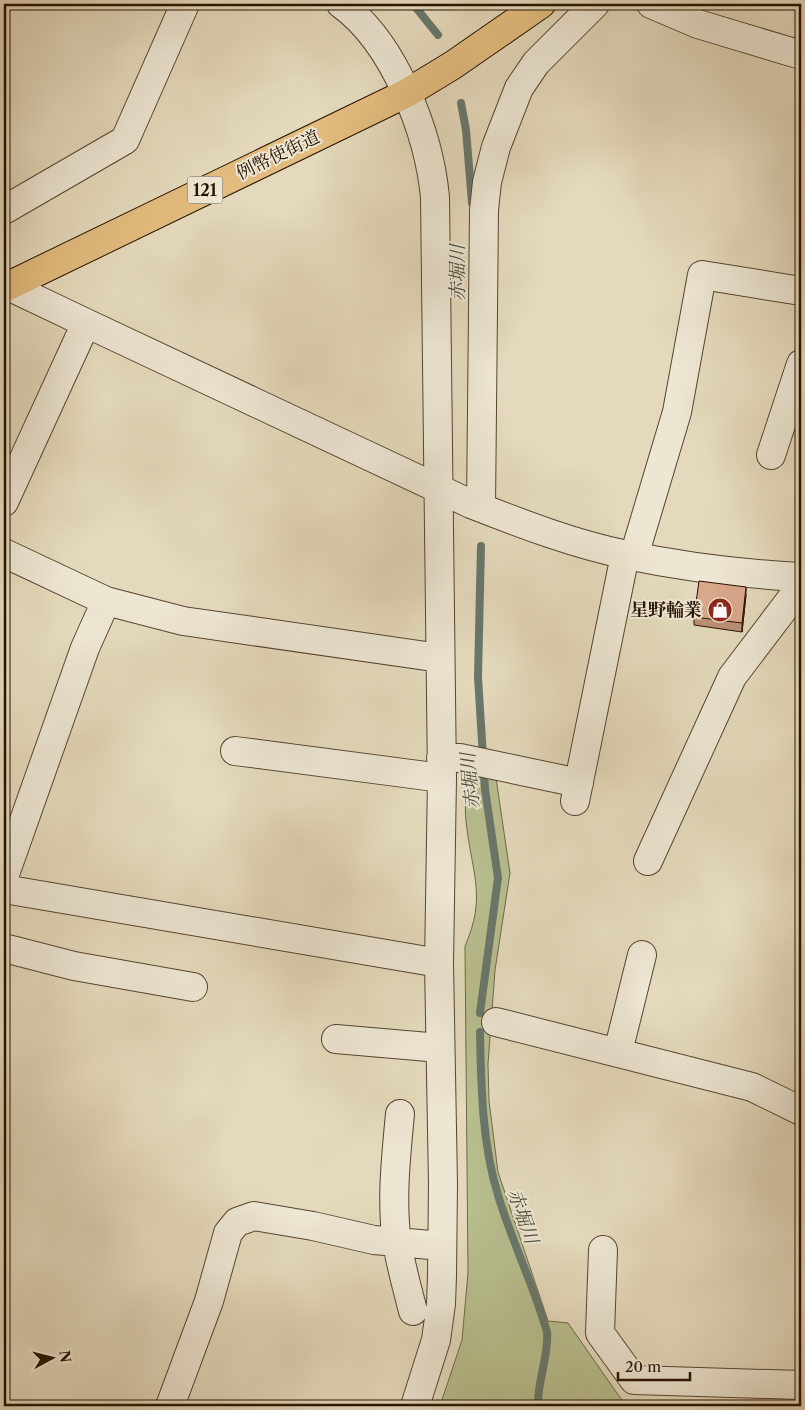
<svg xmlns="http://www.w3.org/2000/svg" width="805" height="1410" font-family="'Libre Caslon Text','Noto Serif JP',serif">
  <rect width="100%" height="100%" fill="#e4d9bc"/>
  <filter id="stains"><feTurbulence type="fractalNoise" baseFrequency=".004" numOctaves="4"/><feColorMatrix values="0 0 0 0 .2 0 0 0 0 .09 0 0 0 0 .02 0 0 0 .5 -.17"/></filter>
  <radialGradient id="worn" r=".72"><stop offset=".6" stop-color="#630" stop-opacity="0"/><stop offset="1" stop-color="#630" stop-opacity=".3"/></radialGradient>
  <path fill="#b8be8e" stroke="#706848" d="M466,775L496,778L510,873L495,970L488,1064L489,1101L498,1172L548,1321L568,1323L626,1406H440L462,1340L468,1273L465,946C486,898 473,876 467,829C464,812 466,793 466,775Z"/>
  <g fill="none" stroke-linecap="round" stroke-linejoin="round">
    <path stroke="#69776b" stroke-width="8" d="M413,4L438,35
      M461,103L466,130L472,203
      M480,1013L498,878L485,789L478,677L481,546
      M480,1032C481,1086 482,1143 498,1195C512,1242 534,1286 547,1332C549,1357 537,1381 538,1406"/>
    <defs>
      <path id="minor" d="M341,4C395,43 429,134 435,197L442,778L439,963L443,1184L442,1276L441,1304L436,1340L415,1406
        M651,4L698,24L801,55
        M4,210L125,140L185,4
        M4,284L86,323L4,502
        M86,323L471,504C522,524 574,544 627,555C684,567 743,574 801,577
        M771,455L801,364
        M481,508L484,210L487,182L496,147L519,88L536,63L595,4
        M4,553L106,601L183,621L440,658
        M634,556L677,412L702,275L801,291
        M235,751L442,778
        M441,758H460L579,783
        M575,801L625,555
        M648,861L732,677L801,586
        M4,877L85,648L106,601
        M4,889L439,963
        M4,948L74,966L193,987
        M496,1022L752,1087L801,1111
        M336,1039L440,1048
        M618,1052L642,955
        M400,1114C396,1157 391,1200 397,1243C401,1266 407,1288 413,1311
        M603,1250L600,1333L634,1380L801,1385
        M170,1406L209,1301L228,1233L237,1222L254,1216L313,1226L374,1240L442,1246"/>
      <path id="highway" d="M4,288L407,93L453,65L541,4"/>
    </defs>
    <use href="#minor" stroke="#564430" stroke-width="30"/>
    <use href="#highway" stroke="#271201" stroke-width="30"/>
    <use href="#minor" stroke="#ede6d3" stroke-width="28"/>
    <use href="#highway" stroke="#e2bc7e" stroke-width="28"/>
  </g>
  <path fill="#bb9077" stroke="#271201" d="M746,595L742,632L694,625V617Z"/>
  <path fill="#987561" stroke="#271201" d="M746,587V595L742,632V623Z"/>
  <path fill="#d9a78a" stroke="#271201" d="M699,581L746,587L742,623L694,617Z"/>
  <defs>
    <symbol id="shop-disc" viewBox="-11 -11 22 22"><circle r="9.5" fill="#8f2418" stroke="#ede6d3"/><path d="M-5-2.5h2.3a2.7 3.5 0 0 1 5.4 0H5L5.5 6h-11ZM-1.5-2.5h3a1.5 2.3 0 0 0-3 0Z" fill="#fff"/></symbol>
  </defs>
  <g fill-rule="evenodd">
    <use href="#shop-disc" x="706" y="596" width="28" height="28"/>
  </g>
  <g text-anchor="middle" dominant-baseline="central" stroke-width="4" stroke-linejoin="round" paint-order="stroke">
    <rect fill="#ede6d3" stroke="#625240" stroke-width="1" x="187.5" y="176.5" width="35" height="27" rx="4"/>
    <g font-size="16" font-weight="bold" fill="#271201">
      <text x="205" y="190">121</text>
    </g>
    <g font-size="18" fill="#271201" stroke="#ede6d3">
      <text transform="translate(278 155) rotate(-26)">例幣使街道</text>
    </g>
    <g font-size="18" font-weight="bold" fill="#271201" stroke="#ede6d3" text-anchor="end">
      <text x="702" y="610">星野輪業</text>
    </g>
    <g font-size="19" font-style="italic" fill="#4e4d3f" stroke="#ede6d3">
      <text transform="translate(457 273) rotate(-90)">赤堀川</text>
      <text transform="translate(470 781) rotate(-95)">赤堀川</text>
      <text transform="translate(523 1216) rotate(71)">赤堀川</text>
    </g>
  </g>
  <rect width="805" height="1410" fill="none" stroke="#e4d9bc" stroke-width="20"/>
  <rect x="5" y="5" width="795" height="1400" fill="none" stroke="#271201" stroke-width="2.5"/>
  <rect x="10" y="10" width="785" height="1390" fill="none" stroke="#271201"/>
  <g transform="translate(52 1358) rotate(83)" stroke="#ede6d3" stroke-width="4" paint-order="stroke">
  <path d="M0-4L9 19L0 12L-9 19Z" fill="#271201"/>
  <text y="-8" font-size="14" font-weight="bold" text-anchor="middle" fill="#271201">N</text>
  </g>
  <path d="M618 1372v8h72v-8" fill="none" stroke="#271201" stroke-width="2.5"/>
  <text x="625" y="1372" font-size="15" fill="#271201" stroke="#ede6d3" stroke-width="4" paint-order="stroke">20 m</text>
  <rect width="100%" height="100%" filter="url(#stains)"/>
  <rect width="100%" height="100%" fill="url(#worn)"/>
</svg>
